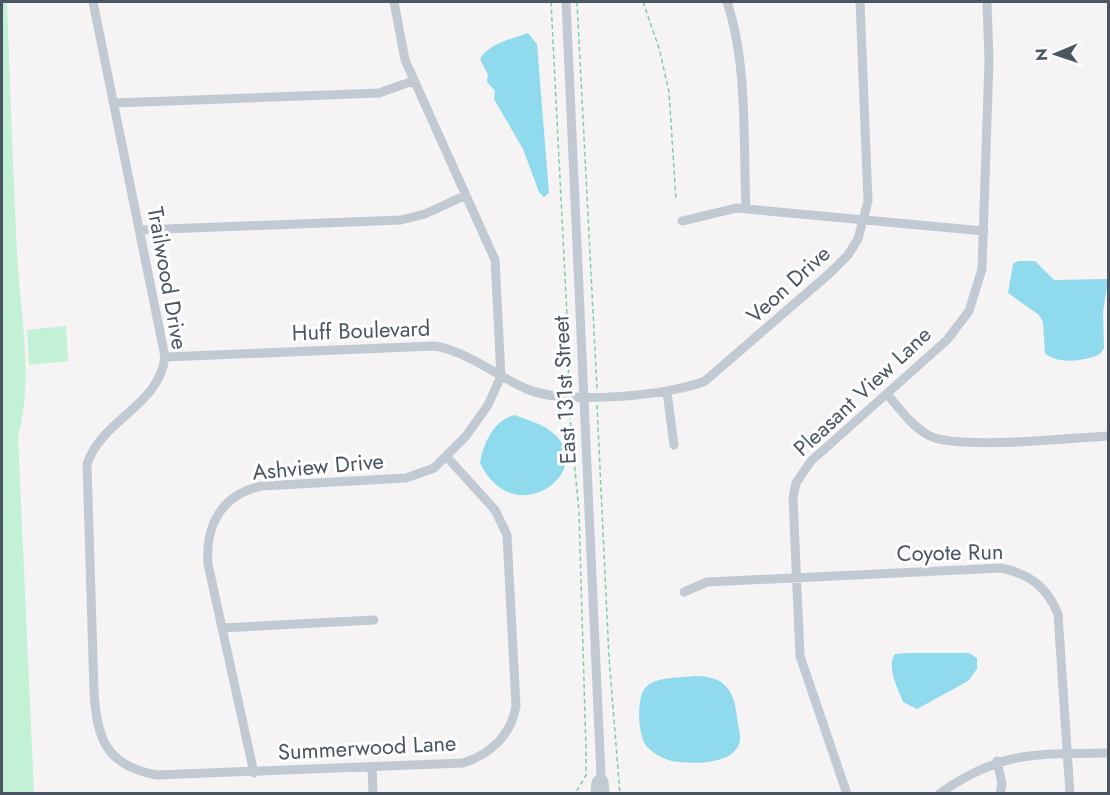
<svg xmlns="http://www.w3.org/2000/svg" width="1110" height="795" font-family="Jost,sans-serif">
  <rect width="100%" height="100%" fill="#f5f3f3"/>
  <path fill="#c3f1d5" d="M2,2H7C10,85 13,170 17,254C20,313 34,377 18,436L34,794L2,793Z
    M66,326L68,361L29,365L27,330Z"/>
  <path fill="#90daee" d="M528,33L537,44L549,193L544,197L539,192L523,149L494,99L495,91L487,82L488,75L480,59C489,43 512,39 528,33Z
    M1018,261H1035L1054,280L1108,279L1103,313L1104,348L1100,354C1086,361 1057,365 1045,353L1043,322L1039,315L1008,293L1013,264Z
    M515,415C526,420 540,423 549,430C603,467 515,536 480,463C483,444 494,419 515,415Z
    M906,653H969L977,658V669L968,681L917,709L903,702C898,689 886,667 895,654Z
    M695,676C724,676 734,689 737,717C737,725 741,732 740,740C736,766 691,764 672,761C663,759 650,752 645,744C638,733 636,697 646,687C657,676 681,678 695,676Z"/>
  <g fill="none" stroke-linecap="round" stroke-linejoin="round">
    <path stroke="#7ad0a6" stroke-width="1.5" stroke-dasharray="4.5 3" stroke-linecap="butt" d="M551,2L569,355L568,387
      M577,2L597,389
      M643,2L659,48L669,92L676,200
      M597,405L609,658L620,794
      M569,407L579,512L586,750V775L575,794"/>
    <path stroke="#c1cad2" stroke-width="9" d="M93,2L165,357C159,406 102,419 87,464L94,692C97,739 106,766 157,775L463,763C491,754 511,735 516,706L507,535L495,510L447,457
      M566,2L601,776L604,782L605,794
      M727,2C748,64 743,142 746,208
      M114,103L379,93L413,81
      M682,221L736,208L984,231
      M140,230L401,220L425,214L464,196
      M165,357L435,346C469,352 496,376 527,389C563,405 669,396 705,381L830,273L848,255L858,239L868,201L860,2
      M667,392L674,445
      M887,394C900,409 912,427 930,436C959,450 1071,438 1108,436
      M684,592L707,582L1001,568C1030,574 1047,587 1058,614L1070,794
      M222,628L374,620
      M997,761L1002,784L1000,794
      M372,767L373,794
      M254,773L208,564C205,525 222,494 262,486L406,478L434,468L466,436L488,405L501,376L495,260L405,60L394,2
      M595,794L596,782L601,776
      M847,794L800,656L793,498L796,483L811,461L947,340L969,311L982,269L989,61L987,2
      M939,794C1001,750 1036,754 1108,753"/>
  </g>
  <g text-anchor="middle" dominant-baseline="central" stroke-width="6" stroke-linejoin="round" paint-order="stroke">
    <g font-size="22" fill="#4a5661" stroke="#fff">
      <text transform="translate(168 278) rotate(80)">Trailwood Drive</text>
      <text transform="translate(788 284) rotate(-42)">Veon Drive</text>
      <text transform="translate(361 330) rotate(-2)">Huff Boulevard</text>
      <text transform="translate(564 390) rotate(-93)">East 131st Street</text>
      <text transform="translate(862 391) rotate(-43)">Pleasant View Lane</text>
      <text transform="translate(318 466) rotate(-5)">Ashview Drive</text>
      <text transform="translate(950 552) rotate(-1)">Coyote Run</text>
      <text transform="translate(367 747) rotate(-3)">Summerwood Lane</text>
    </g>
  </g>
  <rect width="1110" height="795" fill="none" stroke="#4a5661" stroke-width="6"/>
  <g transform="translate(1056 54) rotate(268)" stroke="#ffffff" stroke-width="4.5" paint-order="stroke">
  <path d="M0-4.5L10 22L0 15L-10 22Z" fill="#4a5661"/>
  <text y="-9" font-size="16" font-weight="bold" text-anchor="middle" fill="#4a5661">N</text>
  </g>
</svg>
